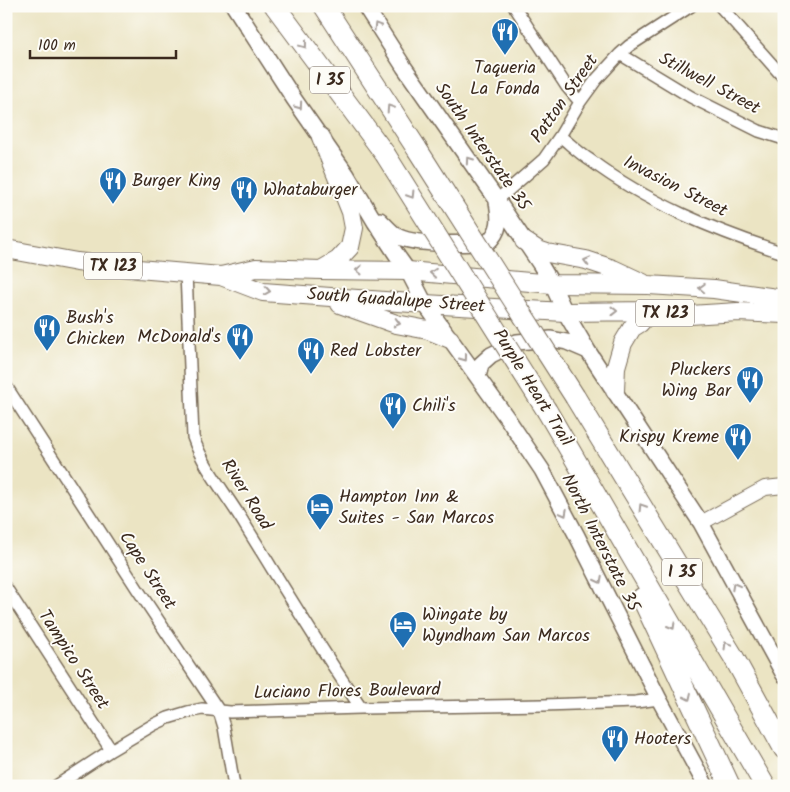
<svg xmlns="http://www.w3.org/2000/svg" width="790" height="792" font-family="Kalam,sans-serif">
  <rect width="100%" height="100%" fill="#fdfcf7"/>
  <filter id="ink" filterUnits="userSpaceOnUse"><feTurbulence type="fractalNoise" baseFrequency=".02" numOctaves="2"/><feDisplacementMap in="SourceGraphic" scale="10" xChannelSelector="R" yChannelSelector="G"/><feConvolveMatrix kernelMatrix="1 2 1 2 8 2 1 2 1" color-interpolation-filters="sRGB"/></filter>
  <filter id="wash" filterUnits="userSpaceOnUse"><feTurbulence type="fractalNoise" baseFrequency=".0096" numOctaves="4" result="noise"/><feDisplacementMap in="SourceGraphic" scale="20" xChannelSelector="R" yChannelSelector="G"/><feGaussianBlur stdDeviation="1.12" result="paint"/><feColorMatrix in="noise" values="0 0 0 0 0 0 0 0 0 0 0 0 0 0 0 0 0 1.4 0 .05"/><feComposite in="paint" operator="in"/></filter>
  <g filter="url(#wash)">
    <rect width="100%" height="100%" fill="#ebe4c3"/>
  </g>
  <g filter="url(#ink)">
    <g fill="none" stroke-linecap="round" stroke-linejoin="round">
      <defs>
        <path id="minor" d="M514,6L567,87L580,102
          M720,6L784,78
          M620,54L691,97L759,131L784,139
          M560,136C570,144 579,153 590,160C647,203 716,231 784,253
          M497,200L544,159L560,136L580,102L596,80L620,54L629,46L691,6
          M186,273L193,437C204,469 228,496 245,525C283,586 320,648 361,708
          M6,386L138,590L219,711L224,727L234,786
          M6,588L111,750
          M56,786L111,750L153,725L168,718L188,712L202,709L230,712L361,708L543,705L636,702L659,699"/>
        <path id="tertiary" d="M701,523L765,488L784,486"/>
        <path id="secondary" d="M234,6L294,99L347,175L375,222L398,257L408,271L425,304L507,418L542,470L577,536L659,699L706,786
          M365,6L404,67L497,200L540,264L552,284L565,312L588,351L701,523L784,675
          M380,220C385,225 391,232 397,236C415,246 465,243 487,243C501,231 500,219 497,202
          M478,377L481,364L491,355L517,342L551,339L567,342L588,351"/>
        <path id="primary" d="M321,137L351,212L354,228L350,247L338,260L321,270
          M524,241L538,250L547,253L586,260L613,269L643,283
          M6,249L77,262L138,269L221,276L263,292L425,304L565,312L650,311L690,315L738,312L784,314
          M221,276L256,268L321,270L408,271L552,284L648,285L714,289L784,299
          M340,304L396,324L428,330L450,339
          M615,391L616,367L623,343L632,328L640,323L650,311"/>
        <path id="motorway" d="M275,6L385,154
          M324,6L417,149
          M575,397L733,656L784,749
          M547,411L765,786
          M642,598L730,786"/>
      </defs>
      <use href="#minor" stroke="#796b58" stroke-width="14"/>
      <use href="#tertiary" stroke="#796b58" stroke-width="16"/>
      <use href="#secondary" stroke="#796b58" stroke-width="18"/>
      <use href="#primary" stroke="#796b58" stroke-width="20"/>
      <use href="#motorway" stroke="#796b58" stroke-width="22"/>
      <use href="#minor" stroke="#fff" stroke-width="11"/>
      <use href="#tertiary" stroke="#fff" stroke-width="14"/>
      <use href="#secondary" stroke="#fff" stroke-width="15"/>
      <use href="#primary" stroke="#fff" stroke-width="18"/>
      <use href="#motorway" stroke="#fff" stroke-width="20"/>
      <defs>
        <path id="motorway-bridge" d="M417,149L575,397
          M385,154L547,411"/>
      </defs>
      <use href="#motorway-bridge" stroke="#796b58" stroke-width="22" stroke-linecap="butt"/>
      <use href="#motorway-bridge" stroke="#fff" stroke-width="20"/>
    </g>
    <defs><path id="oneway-chevron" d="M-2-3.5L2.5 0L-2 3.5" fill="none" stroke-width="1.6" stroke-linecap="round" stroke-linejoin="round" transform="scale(1.25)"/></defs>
    <g stroke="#a79f9a">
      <use href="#oneway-chevron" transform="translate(377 26) rotate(-121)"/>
      <use href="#oneway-chevron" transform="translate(304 45) rotate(53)"/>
      <use href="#oneway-chevron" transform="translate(299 106) rotate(55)"/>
      <use href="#oneway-chevron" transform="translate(390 108) rotate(-123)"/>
      <use href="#oneway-chevron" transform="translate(469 160) rotate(-125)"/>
      <use href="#oneway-chevron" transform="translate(411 195) rotate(58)"/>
      <use href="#oneway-chevron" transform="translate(587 261) rotate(-166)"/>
      <use href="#oneway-chevron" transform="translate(359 270) rotate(-180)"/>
      <use href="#oneway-chevron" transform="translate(433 273) rotate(-175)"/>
      <use href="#oneway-chevron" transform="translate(702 288) rotate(-177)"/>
      <use href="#oneway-chevron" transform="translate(267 291) rotate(9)"/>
      <use href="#oneway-chevron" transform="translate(614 311)"/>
      <use href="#oneway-chevron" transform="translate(397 323) rotate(15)"/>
      <use href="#oneway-chevron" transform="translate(464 358) rotate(54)"/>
      <use href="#oneway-chevron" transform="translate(642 507) rotate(-122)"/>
      <use href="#oneway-chevron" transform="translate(564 513) rotate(62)"/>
      <use href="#oneway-chevron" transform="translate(599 580) rotate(63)"/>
      <use href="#oneway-chevron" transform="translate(735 586) rotate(-118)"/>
      <use href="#oneway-chevron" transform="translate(672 626) rotate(60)"/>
      <use href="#oneway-chevron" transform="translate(727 645) rotate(-121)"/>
      <use href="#oneway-chevron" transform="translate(688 697) rotate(65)"/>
    </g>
  </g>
  <defs>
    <symbol id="restaurant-pin" viewBox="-11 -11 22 30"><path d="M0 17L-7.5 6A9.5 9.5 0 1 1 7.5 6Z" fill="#1f6fb2" stroke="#fdfcf7"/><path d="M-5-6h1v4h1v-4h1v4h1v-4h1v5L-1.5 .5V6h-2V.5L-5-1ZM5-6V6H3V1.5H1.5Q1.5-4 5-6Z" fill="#fff"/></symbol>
    <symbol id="hotel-pin" viewBox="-11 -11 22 30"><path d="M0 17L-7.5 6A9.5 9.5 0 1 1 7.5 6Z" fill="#1f6fb2" stroke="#fdfcf7"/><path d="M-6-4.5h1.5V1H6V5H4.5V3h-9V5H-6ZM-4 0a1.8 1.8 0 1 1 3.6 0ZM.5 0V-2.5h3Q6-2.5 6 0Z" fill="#fff"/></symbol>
  </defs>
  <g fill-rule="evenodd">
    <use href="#restaurant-pin" x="489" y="16" width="32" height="43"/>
    <use href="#restaurant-pin" x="97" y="165" width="32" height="43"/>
    <use href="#restaurant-pin" x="228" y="174" width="32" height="43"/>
    <use href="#restaurant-pin" x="31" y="312" width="32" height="43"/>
    <use href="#restaurant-pin" x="224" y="321" width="32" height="43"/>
    <use href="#restaurant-pin" x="295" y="335" width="32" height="43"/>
    <use href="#restaurant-pin" x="734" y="364" width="32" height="43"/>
    <use href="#restaurant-pin" x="377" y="390" width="32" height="43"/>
    <use href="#restaurant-pin" x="722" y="421" width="32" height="43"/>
    <use href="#hotel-pin" x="304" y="491" width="32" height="43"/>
    <use href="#hotel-pin" x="387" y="609" width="32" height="43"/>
    <use href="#restaurant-pin" x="599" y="723" width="32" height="43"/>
  </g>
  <g text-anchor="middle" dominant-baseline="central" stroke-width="4" stroke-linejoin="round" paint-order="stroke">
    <g fill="#fdfcf7" stroke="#75695f" stroke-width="1">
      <rect x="310" y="66.5" width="40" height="27" rx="4"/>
      <rect x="84" y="252.5" width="58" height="27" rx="4"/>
      <rect x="636" y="299.5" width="58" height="27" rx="4"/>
      <rect x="662" y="558.5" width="40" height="27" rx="4"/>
    </g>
    <g font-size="16" font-weight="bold" fill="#3b2a1e">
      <text x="330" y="80">I 35</text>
      <text x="113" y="266">TX 123</text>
      <text x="665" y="313">TX 123</text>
      <text x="682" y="572">I 35</text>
    </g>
    <g font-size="18" fill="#3b2a1e" stroke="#fdfcf7" text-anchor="start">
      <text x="505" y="68" text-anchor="middle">Taqueria<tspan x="505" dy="21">La Fonda</tspan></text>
      <text x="132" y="181">Burger King</text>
      <text x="263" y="190">Whataburger</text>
      <text x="66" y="318">Bush's<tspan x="66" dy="21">Chicken</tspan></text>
      <text x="221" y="337" text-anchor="end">McDonald's</text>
      <text x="330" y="351">Red Lobster</text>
      <text x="731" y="370" text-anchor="end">Pluckers<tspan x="731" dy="21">Wing Bar</tspan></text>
      <text x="412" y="406">Chili's</text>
      <text x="719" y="437" text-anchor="end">Krispy Kreme</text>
      <text x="339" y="497">Hampton Inn &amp;<tspan x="339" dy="21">Suites - San Marcos</tspan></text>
      <text x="422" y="615">Wingate by<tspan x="422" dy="21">Wyndham San Marcos</tspan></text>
      <text x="634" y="739">Hooters</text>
    </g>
    <g font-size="18" fill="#3b2a1e" stroke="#fdfcf7">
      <text transform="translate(709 84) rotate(28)">Stillwell Street</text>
      <text transform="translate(565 99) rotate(-55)">Patton Street</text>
      <text transform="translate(482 147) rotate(55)">South Interstate 35</text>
      <text transform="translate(675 187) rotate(27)">Invasion Street</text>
      <text transform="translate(396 301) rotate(4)">South Guadalupe Street</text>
      <text transform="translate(532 388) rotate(58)">Purple Heart Trail</text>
      <text transform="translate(246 495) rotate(58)">River Road</text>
      <text transform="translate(600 543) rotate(63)">North Interstate 35</text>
      <text transform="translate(147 571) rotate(57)">Cape Street</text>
      <text transform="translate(73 660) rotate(57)">Tampico Street</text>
      <text transform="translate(347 692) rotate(-1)">Luciano Flores Boulevard</text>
    </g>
  </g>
  <rect width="790" height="792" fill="none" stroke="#fdfcf7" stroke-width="25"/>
  <path d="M30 50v8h146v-8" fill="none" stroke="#3b2a1e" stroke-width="2.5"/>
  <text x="38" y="50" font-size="15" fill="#3b2a1e" stroke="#fdfcf7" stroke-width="4" paint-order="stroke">100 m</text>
</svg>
